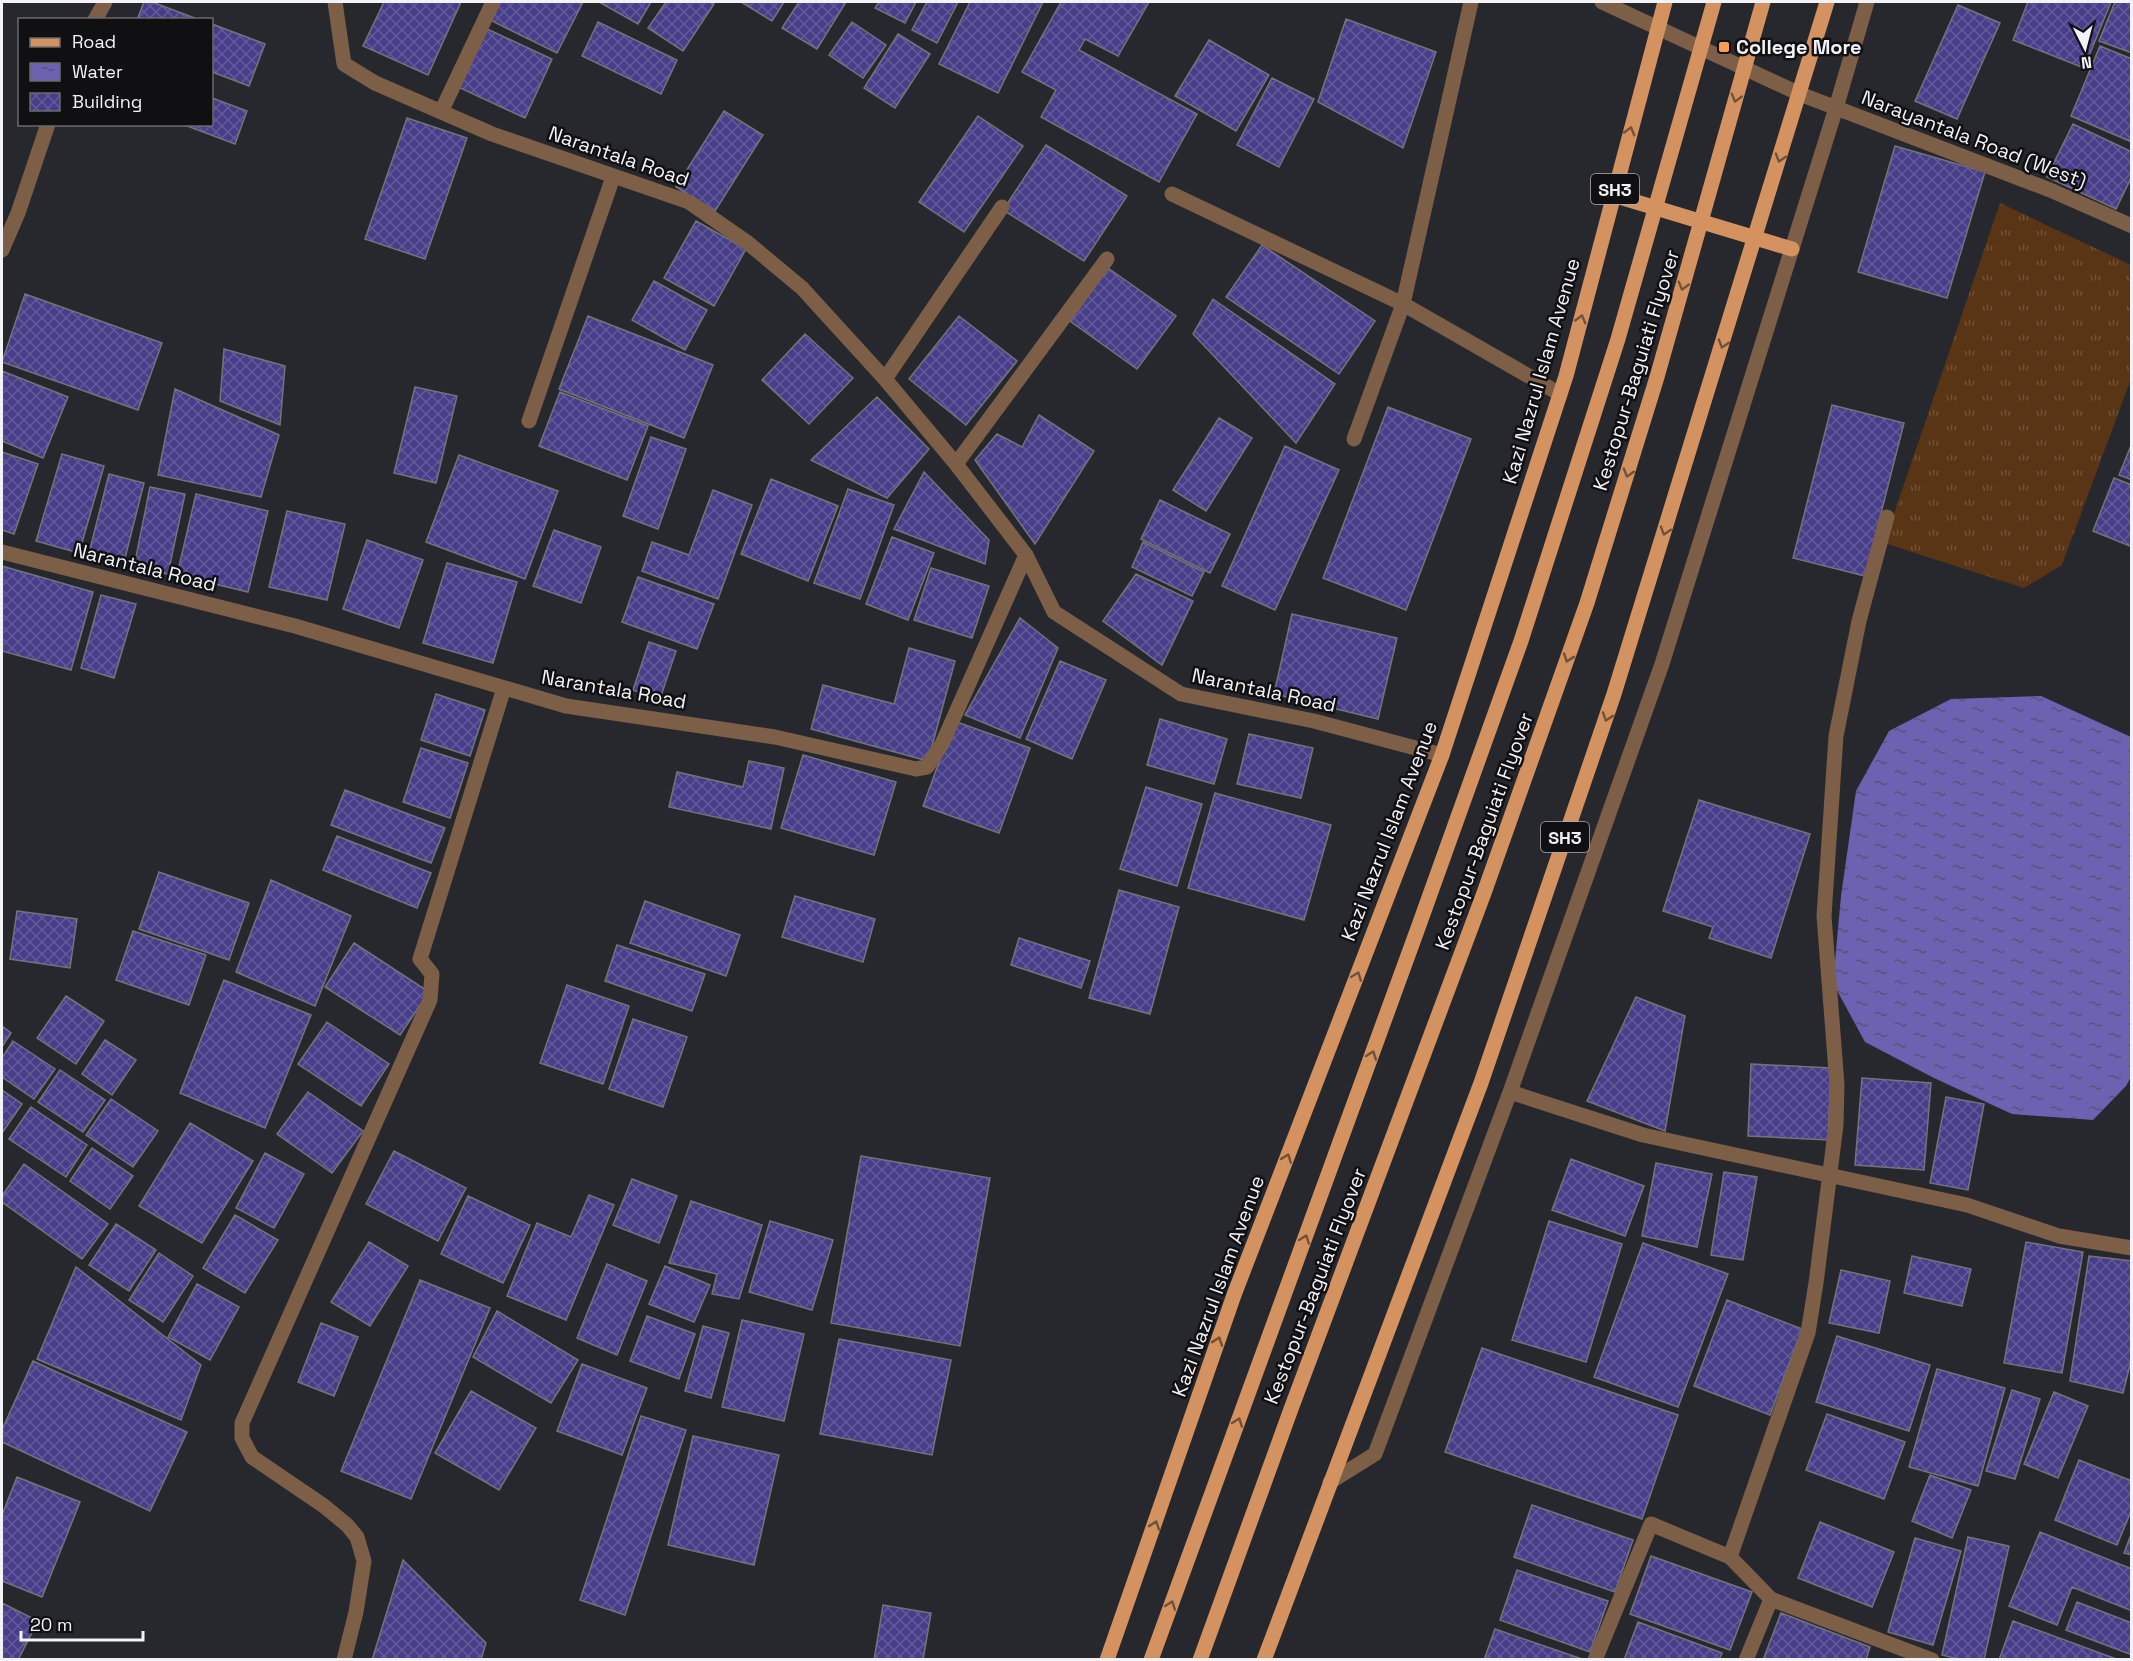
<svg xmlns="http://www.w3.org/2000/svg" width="2133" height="1661" font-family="'Space Grotesk',sans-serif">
  <defs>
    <pattern id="grass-tufts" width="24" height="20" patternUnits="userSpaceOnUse" patternTransform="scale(1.5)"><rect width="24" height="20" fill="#593415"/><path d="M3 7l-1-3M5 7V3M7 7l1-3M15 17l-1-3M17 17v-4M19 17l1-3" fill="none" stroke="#715238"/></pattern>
    <pattern id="water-ripples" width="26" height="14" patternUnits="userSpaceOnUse" patternTransform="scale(1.5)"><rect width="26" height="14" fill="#6b62b1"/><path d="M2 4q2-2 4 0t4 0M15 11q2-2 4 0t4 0" fill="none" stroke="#585478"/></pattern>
    <pattern id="building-cross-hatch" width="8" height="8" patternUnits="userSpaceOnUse" patternTransform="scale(1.5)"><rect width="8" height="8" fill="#483d89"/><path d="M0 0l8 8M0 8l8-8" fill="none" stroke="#635a9a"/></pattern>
  </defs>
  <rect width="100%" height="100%" fill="#27272e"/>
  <path fill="url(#grass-tufts)" d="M2000,203L2131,265V379L2062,565L2024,588L1884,543Z"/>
  <path fill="url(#water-ripples)" d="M2041,696L2131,737V1077L2126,1086L2093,1120L2012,1114L1934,1078L1865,1042L1833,983L1841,896L1856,791L1889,731L1951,699Z"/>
  <path fill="url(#building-cross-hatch)" stroke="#73737b" stroke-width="1.5" d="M144,2H152L200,20H137Z
    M384,2H461L428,75L363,46Z
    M500,2H583L557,53L490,20Z
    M599,2H651L638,24Z
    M666,2H710L714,4L683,51L648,28Z
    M741,2H784L772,21Z
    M799,2H846L817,49L782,28Z
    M879,2H916L905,23L875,8Z
    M927,2H958L937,43L912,30Z
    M970,2H1043L998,93L939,64Z
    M1061,2H1149L1118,56L1085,39L1079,50L1197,114L1159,182L1041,117L1056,90L1022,72Z
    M2028,2H2111L2084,68L2013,40Z
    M2115,2H2132V53L2099,41Z
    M1958,5L2000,23L1957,119L1915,101Z
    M1346,19L1436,52L1403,148L1318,102Z
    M598,22L677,60L661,94L582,56Z
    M852,22L886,45L863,78L829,55Z
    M212,24L265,44L249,86L212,72Z
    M485,28L552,59L525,118L458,87Z
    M898,34L930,54L895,108L864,88Z
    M1209,40L1269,75L1236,131L1175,96Z
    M2100,46L2132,59V142L2071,116Z
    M1272,78L1314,99L1279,167L1237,145Z
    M212,98L247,111L235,144L182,124H212Z
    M724,111L763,135L715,211L676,187Z
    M978,116L1023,146L964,232L919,202Z
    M407,118L467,138L425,259L365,239Z
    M2073,124L2132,152V176L2116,209L2047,177Z
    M1046,145L1127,196L1084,261L1003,210Z
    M1895,146L1985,172L1947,298L1858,272Z
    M696,221L746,249L714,306L664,278Z
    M1262,245L1375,321L1339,374L1226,297Z
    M1108,268L1176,316L1137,369L1070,321Z
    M654,281L707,310L685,350L632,320Z
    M25,294L162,343L138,410L2,362Z
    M1213,299L1335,384L1296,443L1193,334Z
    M588,316L713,365L684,438L559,389Z
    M959,316L1017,361L966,425L909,379Z
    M805,334L853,378L809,424L762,380Z
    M224,349L285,366L280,425L220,401Z
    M2,371L68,397L43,458L2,441Z
    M415,387L457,396L436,483L394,473Z
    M175,389L279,435L261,497L158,475Z
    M560,392L648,426L627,480L539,446Z
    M877,397L929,449L887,498L811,460Z
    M1832,405L1904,423L1865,576L1793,558Z
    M1388,407L1471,439L1406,610L1323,578Z
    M1039,415L1094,451L1035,544L975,460L997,434L1022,447Z
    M1219,418L1252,438L1206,511L1173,490Z
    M651,437L686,449L658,529L623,516Z
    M2132,443V480L2119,475Z
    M1285,446L1339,470L1275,610L1222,586Z
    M2,452L38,464L14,534L2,530Z
    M62,454L104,466L79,553L36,541Z
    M459,455L558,491L525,579L426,542Z
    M924,472L989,540L985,564L894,529Z
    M109,474L144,483L124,562L89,553Z
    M2114,478L2132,485V547L2093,531Z
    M771,479L838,506L808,581L741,554Z
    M150,487L185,494L168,574L134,567Z
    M848,489L894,505L860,599L814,583Z
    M713,490L752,505L718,599L642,571L652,542L689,555Z
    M196,494L268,511L248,592L177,575Z
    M1160,500L1230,534L1210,573L1141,539Z
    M287,511L345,524L327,600L269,587Z
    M554,530L601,547L581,603L533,586Z
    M892,537L934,553L908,620L866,604Z
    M367,540L423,560L399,628L343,609Z
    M1143,542L1204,572L1192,596L1132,567Z
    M447,563L517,582L493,663L423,643Z
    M2,566L93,592L71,670L2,651Z
    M931,568L989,586L972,638L914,620Z
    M1136,574L1193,601L1162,665L1103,621Z
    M638,577L714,604L697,649L622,622Z
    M101,595L136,604L114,678L81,668Z
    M1292,614L1397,638L1378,719L1274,694Z
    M1020,618L1058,648L1020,738L965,715Z
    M649,642L676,651L660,699L633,690Z
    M909,648L955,661L928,761L811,729L823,685L894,704Z
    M1060,661L1106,680L1072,759L1026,739Z
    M436,694L485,710L470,756L421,740Z
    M1160,719L1227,739L1214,784L1147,765Z
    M954,721L1030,748L999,833L923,806Z
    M1249,734L1313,748L1301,798L1237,784Z
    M421,748L468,763L450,818L403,802Z
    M803,755L896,782L874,855L781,828Z
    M749,761L784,768L771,829L669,807L677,772L743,787Z
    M1146,787L1202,804L1177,886L1120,869Z
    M345,790L445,828L431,863L331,825Z
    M1215,793L1331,825L1304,920L1188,888Z
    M1699,800L1810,834L1771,958L1709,938L1713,927L1663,911Z
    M337,836L431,873L417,908L323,870Z
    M159,872L249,903L229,960L139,929Z
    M271,880L351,916L315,1006L236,972Z
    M1119,890L1179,907L1150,1014L1089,998Z
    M795,896L875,919L863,962L782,937Z
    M645,901L740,935L726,976L630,943Z
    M17,911L77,919L70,968L10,959Z
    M133,931L206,955L189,1005L116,980Z
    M1019,938L1090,961L1081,988L1011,965Z
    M354,943L429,992L400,1035L325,987Z
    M617,945L705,974L692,1011L605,981Z
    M224,980L311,1015L265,1128L180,1093Z
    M567,985L629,1006L603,1084L540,1063Z
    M66,996L104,1021L76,1064L37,1038Z
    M1636,997L1685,1016L1665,1131L1587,1101Z
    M633,1019L687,1037L663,1107L609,1089Z
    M327,1022L389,1064L361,1106L298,1064Z
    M2,1026L11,1033L2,1047Z
    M105,1040L136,1060L112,1095L82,1074Z
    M13,1041L55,1069L34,1099L2,1077V1058Z
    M1751,1064L1831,1068L1828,1140L1748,1136Z
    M60,1070L105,1100L83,1132L38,1102Z
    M1862,1078L1931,1083L1924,1170L1855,1165Z
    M2,1090L22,1104L2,1133Z
    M308,1092L363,1131L332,1173L277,1134Z
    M1946,1097L1984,1104L1968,1190L1930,1183Z
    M111,1099L158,1131L133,1167L86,1135Z
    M31,1107L87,1145L66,1177L9,1139Z
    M190,1123L253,1161L202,1243L139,1206Z
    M92,1148L133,1176L110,1209L70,1181Z
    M394,1151L466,1188L438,1241L366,1204Z
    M265,1153L304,1174L274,1228L236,1208Z
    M861,1156L990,1178L960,1346L831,1323Z
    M1571,1159L1644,1186L1625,1236L1552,1210Z
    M1656,1163L1712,1174L1697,1247L1642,1236Z
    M24,1164L108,1224L82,1259L2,1202V1196Z
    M1724,1172L1757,1177L1743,1260L1711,1255Z
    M632,1179L677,1196L659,1243L613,1225Z
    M589,1195L614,1205L566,1320L507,1296L537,1223L571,1237Z
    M468,1196L530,1225L503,1283L441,1254Z
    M691,1201L762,1225L739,1299L712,1294L717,1274L669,1263Z
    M235,1215L278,1240L245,1293L203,1268Z
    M770,1221L833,1240L812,1310L749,1292Z
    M1549,1221L1622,1244L1586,1362L1512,1340Z
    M116,1224L156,1250L129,1291L89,1265Z
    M369,1242L408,1266L370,1326L331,1302Z
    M2026,1242L2083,1252L2062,1373L2004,1363Z
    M1643,1243L1728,1274L1678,1407L1594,1377Z
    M159,1253L193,1276L163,1322L129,1300Z
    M1912,1256L1971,1269L1962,1306L1904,1293Z
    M2089,1256L2132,1261V1357L2123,1393L2070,1381Z
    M607,1264L647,1281L617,1355L577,1338Z
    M665,1266L710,1285L694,1322L649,1304Z
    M76,1267L201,1365L181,1420L37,1359Z
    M1841,1270L1890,1281L1879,1333L1829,1323Z
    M420,1280L490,1308L411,1499L341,1471Z
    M197,1284L239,1307L210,1360L168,1337Z
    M1727,1300L1802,1329L1770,1415L1694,1386Z
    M497,1311L578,1360L551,1403L473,1357Z
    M647,1316L695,1334L679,1379L630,1361Z
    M742,1320L804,1334L784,1421L722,1407Z
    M321,1323L358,1337L334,1396L298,1382Z
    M703,1326L729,1333L711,1398L685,1391Z
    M1837,1336L1930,1365L1909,1431L1816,1402Z
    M839,1339L951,1360L932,1455L820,1434Z
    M1482,1348L1678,1415L1642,1519L1445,1452Z
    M33,1361L187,1432L150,1511L2,1442V1430Z
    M582,1364L647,1388L622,1455L557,1431Z
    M1937,1369L2005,1388L1978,1486L1909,1467Z
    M2012,1390L2040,1399L2015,1479L1986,1471Z
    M471,1391L536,1428L499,1490L435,1453Z
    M2054,1392L2088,1406L2058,1478L2024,1464Z
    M1827,1414L1905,1442L1884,1499L1806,1470Z
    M641,1416L686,1430L625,1615L580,1600Z
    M693,1436L779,1455L754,1565L668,1545Z
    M2079,1460L2132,1481V1509L2117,1545L2055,1520Z
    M1930,1475L1971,1490L1952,1538L1912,1521Z
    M17,1477L80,1502L42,1597L2,1581V1515Z
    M1532,1505L1633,1540L1615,1592L1514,1557Z
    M1820,1522L1894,1552L1872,1607L1798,1578Z
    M2040,1532L2132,1569V1611L2072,1587L2057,1625L2009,1606Z
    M2132,1532V1555L2124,1553Z
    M1968,1537L2009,1546L1984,1660H1962L1942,1655Z
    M1915,1538L1961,1551L1933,1645L1888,1632Z
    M1651,1556L1752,1592L1730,1650L1630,1614Z
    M403,1560L486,1643L481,1660H372Z
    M1517,1570L1608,1601L1590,1652L1500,1620Z
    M2077,1602L2132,1623V1655L2066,1630Z
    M2,1603L38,1621L18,1660L2,1658Z
    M883,1605L931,1613L923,1660H874Z
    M1781,1613L1870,1647L1866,1660H1763Z
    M2013,1621L2119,1660H1999Z
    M1638,1622L1722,1653L1719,1660H1624Z
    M1495,1629L1582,1659L1484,1660Z"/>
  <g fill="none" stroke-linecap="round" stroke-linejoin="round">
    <path stroke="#7d5e46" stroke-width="15" d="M335,2L344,64L375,83L492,134L689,202L748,243L802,288L885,379L956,464L1026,555L1054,612L1181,694L1314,721L1442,755
      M1602,2L1800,94L2050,190L2132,226
      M95,20L105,2
      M441,112L493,2
      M1172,194L1403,304L1560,394
      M2,250L18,213L48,124
      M885,379L1002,207
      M529,421L613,177
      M1354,439L1403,304L1471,2
      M956,464L1107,259
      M2,552L295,626L566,706L775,737L916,769L927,767L942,744L1026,555
      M1510,1092L1643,1135L1967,1205L2059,1236L2132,1248
      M1330,1482L1375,1454L1510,1092L1662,664L1836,108L1867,2
      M1730,1557L1808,1333L1816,1283L1836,1125L1837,1085L1824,916L1836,736L1859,621L1887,517
      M344,1660L356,1612L364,1561L357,1537L347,1525L324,1506L252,1457L242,1438V1423L430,1000L432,974L420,959L504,688
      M1595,1660L1651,1524L1730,1557L1771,1599L1932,1660
      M1746,1660L1771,1599"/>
    <path stroke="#d3925f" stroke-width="15" d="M1613,195L1792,249
      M1107,1660L1234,1295L1442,755L1566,376L1665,2
      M1264,1660L1481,1083L1614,694L1827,2"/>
    <path stroke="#d3925f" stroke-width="15" d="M1151,1660L1418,928L1521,641L1618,339L1714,2
      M1200,1660L1291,1409L1484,893L1587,603L1657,377L1763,2"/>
  </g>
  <defs><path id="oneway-chevron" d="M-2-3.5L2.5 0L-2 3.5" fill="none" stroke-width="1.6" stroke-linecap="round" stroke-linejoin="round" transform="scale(1.5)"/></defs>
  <g stroke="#725139">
    <use href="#oneway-chevron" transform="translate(1736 98) rotate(106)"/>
    <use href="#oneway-chevron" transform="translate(1630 131) rotate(-75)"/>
    <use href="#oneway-chevron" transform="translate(1780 158) rotate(107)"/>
    <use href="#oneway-chevron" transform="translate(1683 286) rotate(106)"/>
    <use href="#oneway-chevron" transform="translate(1581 319) rotate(-75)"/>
    <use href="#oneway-chevron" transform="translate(1723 344) rotate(107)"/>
    <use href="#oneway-chevron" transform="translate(1628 473) rotate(107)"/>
    <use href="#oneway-chevron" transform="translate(1665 531) rotate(107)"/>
    <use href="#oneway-chevron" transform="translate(1568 658) rotate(109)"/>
    <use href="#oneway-chevron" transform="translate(1607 717) rotate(109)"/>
    <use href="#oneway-chevron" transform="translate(1357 976) rotate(-69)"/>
    <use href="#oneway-chevron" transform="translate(1372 1055) rotate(-70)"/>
    <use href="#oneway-chevron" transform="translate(1287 1158) rotate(-69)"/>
    <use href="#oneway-chevron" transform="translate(1305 1239) rotate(-70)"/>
    <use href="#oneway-chevron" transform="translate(1218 1341) rotate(-71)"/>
    <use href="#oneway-chevron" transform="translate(1238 1422) rotate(-70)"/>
    <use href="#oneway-chevron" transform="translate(1155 1525) rotate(-71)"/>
    <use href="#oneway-chevron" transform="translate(1171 1605) rotate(-70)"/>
  </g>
  <rect fill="#fb9e50" stroke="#101013" stroke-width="2" x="1718" y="41" width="12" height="12" rx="3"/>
  <g text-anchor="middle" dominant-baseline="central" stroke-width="5" stroke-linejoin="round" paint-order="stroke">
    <g fill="#101013" stroke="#aeaeb3" stroke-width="1.5">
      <rect x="1591" y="174" width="48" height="30" rx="4.5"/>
      <rect x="1541" y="822" width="48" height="30" rx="4.5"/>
    </g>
    <g font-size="18" font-weight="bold" fill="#f2f2f7">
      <text x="1615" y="189">SH3</text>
      <text x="1565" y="837">SH3</text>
    </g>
    <g font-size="20" font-weight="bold" fill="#f2f2f7" stroke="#101013" text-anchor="start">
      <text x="1736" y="47">College More</text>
    </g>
    <g font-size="20" fill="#f2f2f7" stroke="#101013">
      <text transform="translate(1974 139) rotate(21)">Narayantala Road (West)</text>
      <text transform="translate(619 156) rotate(19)">Narantala Road</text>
      <text transform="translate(1636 370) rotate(-73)">Kestopur-Baguiati Flyover</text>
      <text transform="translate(1541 371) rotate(-74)">Kazi Nazrul Islam Avenue</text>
      <text transform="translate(145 567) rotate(14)">Narantala Road</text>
      <text transform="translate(614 689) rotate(10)">Narantala Road</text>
      <text transform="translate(1264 690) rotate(12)">Narantala Road</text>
      <text transform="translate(1389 831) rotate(-69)">Kazi Nazrul Islam Avenue</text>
      <text transform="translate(1484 831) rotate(-70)">Kestopur-Baguiati Flyover</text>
      <text transform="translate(1218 1286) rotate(-70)">Kazi Nazrul Islam Avenue</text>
      <text transform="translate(1315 1286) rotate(-69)">Kestopur-Baguiati Flyover</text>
    </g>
  </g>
  <rect width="2133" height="1661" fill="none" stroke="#f2f2f7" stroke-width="6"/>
  <rect x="18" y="18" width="195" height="108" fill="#101013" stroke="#6a6a6e" stroke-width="1.5"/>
  <rect x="30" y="38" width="30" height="9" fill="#d3925f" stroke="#6a6a6e" stroke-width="1.5"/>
  <text x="72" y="48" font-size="18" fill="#f2f2f7">Road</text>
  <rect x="30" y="63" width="30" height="18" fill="url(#water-ripples)" stroke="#6a6a6e" stroke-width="1.5"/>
  <text x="72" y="78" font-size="18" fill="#f2f2f7">Water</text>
  <rect x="30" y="93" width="30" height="18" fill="url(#building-cross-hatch)" stroke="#6a6a6e" stroke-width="1.5"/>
  <text x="72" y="108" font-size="18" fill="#f2f2f7">Building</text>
  <g transform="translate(2085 48) rotate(174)" stroke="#101013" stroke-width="4.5" paint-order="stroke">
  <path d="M0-4.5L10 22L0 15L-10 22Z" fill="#f2f2f7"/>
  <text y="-9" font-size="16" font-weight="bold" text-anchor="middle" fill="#f2f2f7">N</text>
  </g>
  <path d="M21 1631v9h122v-9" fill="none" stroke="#f2f2f7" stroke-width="3"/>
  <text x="30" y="1631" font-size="18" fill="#f2f2f7" stroke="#101013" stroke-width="4.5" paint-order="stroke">20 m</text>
</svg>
